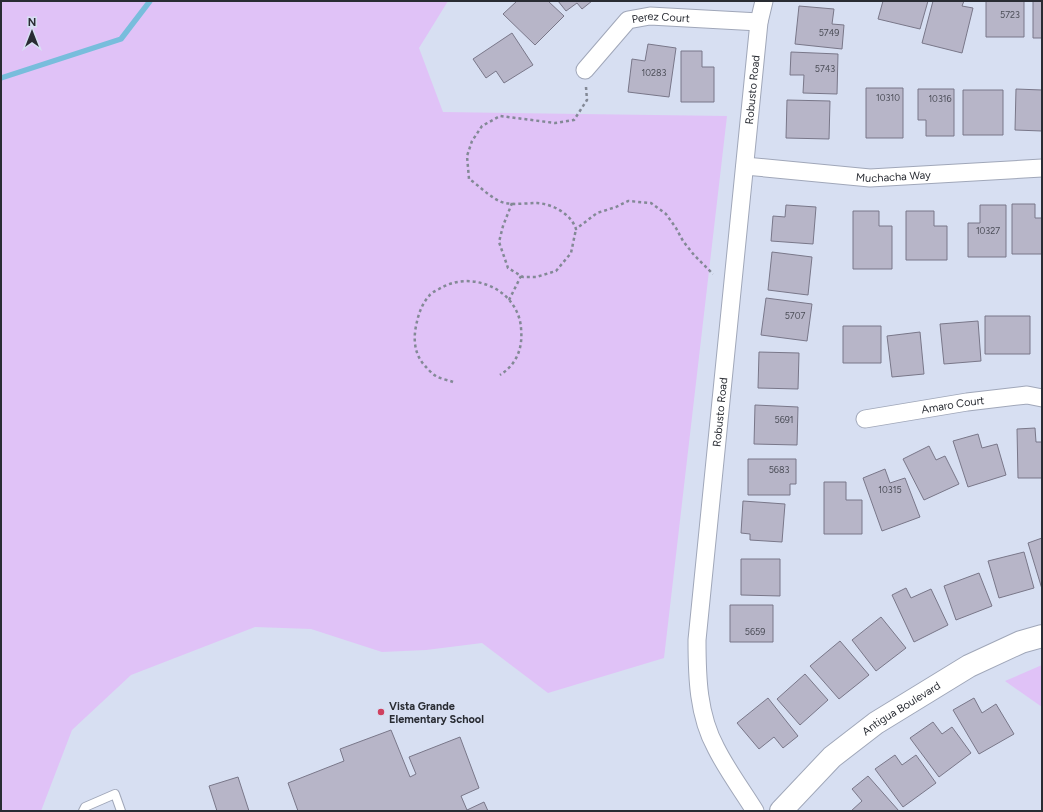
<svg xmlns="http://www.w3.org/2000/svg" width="1043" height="812" font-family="Figtree,sans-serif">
  <rect width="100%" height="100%" fill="#d7dff2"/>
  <path fill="#e0c2f7" d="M1,1H448L419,48L443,112L727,116L664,658L548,693L482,643L426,650L382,652L311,629L255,627L131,675L72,730L41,811H1Z
    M1042,665V707L1005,681Z"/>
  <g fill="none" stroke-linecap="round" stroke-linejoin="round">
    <path stroke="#78bddc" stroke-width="5.5" d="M1,78L121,39L150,1"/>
  </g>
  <path fill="#b7b5c8" stroke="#797789" d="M517,1H548L564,16L535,45L503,14Z
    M558,1H592L582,9L577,3L566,11Z
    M883,1H928L920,29L878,19Z
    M933,1H964L962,6L973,8L962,53L922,43Z
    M986,1H1024V37H986Z
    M1033,1H1042V38H1033Z
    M799,6L834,9L832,24L844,25L842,49L795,44Z
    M512,33L533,65L504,83L496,71L486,78L473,59Z
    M648,44L676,48L669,97L628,92L632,59L645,61Z
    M681,51H702V67H714V102H681Z
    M791,52L838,54L837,94L803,93L804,75H790Z
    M866,88H903V138H866Z
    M918,89H954V136H926V120H918Z
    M1016,89L1042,90V131L1015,130Z
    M963,90H1003V135H963Z
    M787,100L830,101L829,139L786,138Z
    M1012,204H1035V218H1042V254H1012Z
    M786,205L816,207L813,244L771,241L773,216L785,217Z
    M980,205H1006V257H968V223H980Z
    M853,211H879V226H892V269H853Z
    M906,211H934V226H947V260H906Z
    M772,252L812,257L808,295L768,290Z
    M766,298L812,304L807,341L761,335Z
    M985,316H1030V354H985Z
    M978,321L981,361L944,364L940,324Z
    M843,326H881V363H843Z
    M920,332L924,374L892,377L887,336Z
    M759,352L799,353L798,389L758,388Z
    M755,405L798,407L797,445L754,444Z
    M1035,428L1036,442H1042V478H1018L1017,429Z
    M978,434L982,448L997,444L1006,475L968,487L953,441Z
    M929,446L936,460L945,456L959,484L924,500L903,459Z
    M748,459H796V484H790V495H748Z
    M885,469L890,483L905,478L920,517L882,531L863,478Z
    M824,482H846V500H862V534H824Z
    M743,501L785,504L782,542L750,540V534L741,533Z
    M1042,538V589L1028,543Z
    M1024,552L1034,588L999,598L988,561Z
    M741,559H780V596L741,595Z
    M979,573L992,606L956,620L944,586Z
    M906,588L911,598L931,589L948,625L914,642L892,595Z
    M730,605H773V642H730Z
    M881,617L906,648L876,671L852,640Z
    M840,641L869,675L839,699L810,666Z
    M805,674L828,700L800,725L777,699Z
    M768,698L798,736L783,748L774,737L759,749L737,723Z
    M974,698L982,713L996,704L1014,734L979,754L953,710Z
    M933,722L942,734L952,727L971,753L939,777L910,738Z
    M391,730L410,777L416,774L409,757L460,737L479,788L461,796L467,810L484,802L488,811H298L288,783L344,761L340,749Z
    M895,755L902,765L916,755L936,783L903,807L875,769Z
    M868,776L899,811H851L862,801L852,789Z
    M238,777L249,811H217L209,786Z"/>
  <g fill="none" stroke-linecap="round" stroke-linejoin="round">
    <defs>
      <path id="lane" d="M83,811L85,807L115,794L121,811"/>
      <g id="street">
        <path id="s1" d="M585,70L628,20L650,16L759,22"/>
        <path id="s2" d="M745,166L870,178L1042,168"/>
        <path id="s3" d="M865,419L967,402L1027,395L1042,398"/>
        <path id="s4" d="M755,811C742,790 727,770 716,748C698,715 697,677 697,640L759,22L764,1"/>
      </g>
      <g id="secondary">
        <path id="s5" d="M781,811L832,757L876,723L969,666L1021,642L1042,636"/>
      </g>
    </defs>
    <use href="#lane" stroke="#a0a7b9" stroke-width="10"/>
    <use href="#street" stroke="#a0a7b9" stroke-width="19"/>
    <use href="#secondary" stroke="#a0a7b9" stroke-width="24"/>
    <path stroke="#838996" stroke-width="2.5" stroke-dasharray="3 3" stroke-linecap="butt" d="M586,87L587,100L574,120L555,123L500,116L482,126L472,141L467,156L469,179C480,186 492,200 505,203C515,205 527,203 537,203C553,204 571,214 576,229L597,213L616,207L628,201L651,203L666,214L676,228L683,241L694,255L713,274
      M512,203L503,226L499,242L508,268L523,277H536L556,271L571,253L576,229
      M509,300L521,276
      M453,382C448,380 441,379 436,376C432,374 428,369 425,366C415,355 413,341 416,326C418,316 421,305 429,296C431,293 435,291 439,289C457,278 478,279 496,289C510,297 520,312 521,328C523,348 517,364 500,375"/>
    <use href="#lane" stroke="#fff" stroke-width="8"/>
    <use href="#street" stroke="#fff" stroke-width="17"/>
    <use href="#secondary" stroke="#fff" stroke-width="22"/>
  </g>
  <circle fill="#cf405f" stroke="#d7dff2" stroke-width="1.5" cx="381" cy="712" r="4"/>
  <g text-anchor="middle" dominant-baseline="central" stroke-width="4" stroke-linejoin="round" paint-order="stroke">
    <g font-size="9" fill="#4c4e58">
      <text x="1010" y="14">5723</text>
      <text x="829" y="32">5749</text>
      <text x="825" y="68">5743</text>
      <text x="654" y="72">10283</text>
      <text x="888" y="97">10310</text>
      <text x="940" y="98">10316</text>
      <text x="988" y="230">10327</text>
      <text x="795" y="315">5707</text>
      <text x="784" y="419">5691</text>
      <text x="779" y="469">5683</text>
      <text x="890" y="489">10315</text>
      <text x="755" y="631">5659</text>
    </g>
    <g font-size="11" fill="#292c33" stroke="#d7dff2">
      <text stroke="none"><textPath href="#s1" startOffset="99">Perez Court</textPath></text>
      <text stroke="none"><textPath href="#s4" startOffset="738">Robusto Road</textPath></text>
      <text stroke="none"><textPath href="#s2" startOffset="149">Muchacha Way</textPath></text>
      <text stroke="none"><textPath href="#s3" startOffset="89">Amaro Court</textPath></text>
      <text stroke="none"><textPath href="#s4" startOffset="414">Robusto Road</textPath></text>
      <text stroke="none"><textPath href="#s5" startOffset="159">Antigua Boulevard</textPath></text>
    </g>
    <g font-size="11" font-weight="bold" fill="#292c33" stroke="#d7dff2" text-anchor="start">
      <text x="389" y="706">Vista Grande<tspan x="389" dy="13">Elementary School</tspan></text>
    </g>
  </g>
  <rect width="1043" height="812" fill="none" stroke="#292c33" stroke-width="4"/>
  <g transform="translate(32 32)" stroke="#d7dff2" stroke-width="3" paint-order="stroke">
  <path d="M0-3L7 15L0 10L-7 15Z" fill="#292c33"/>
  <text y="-6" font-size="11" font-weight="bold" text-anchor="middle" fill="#292c33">N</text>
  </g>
</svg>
